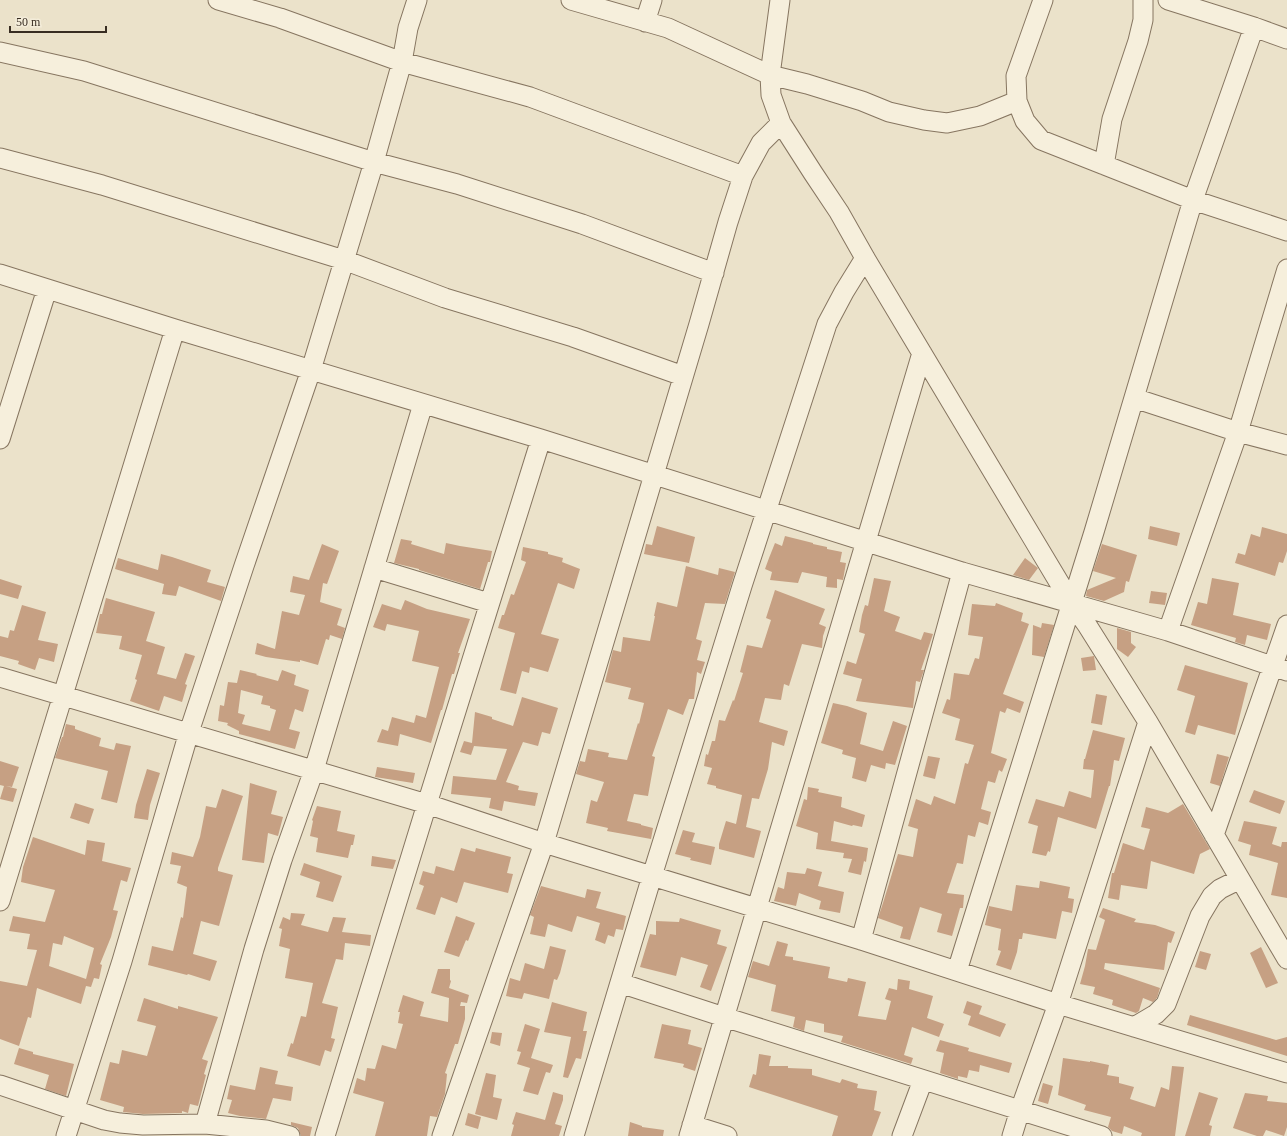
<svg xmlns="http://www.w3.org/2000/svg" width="1287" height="1136" font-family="Georgia,serif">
  <rect width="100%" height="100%" fill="#ebe2ca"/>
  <path fill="#c6a083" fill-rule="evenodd" d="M657,526L695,537L689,563L644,554L646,544L652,545Z
    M1150,526L1180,533L1177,546L1148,539Z
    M1262,527L1287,534V551L1283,563L1279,562L1275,576L1235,563L1238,553L1245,555L1251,534L1260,537Z
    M785,536L813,543V544L827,547V549L842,552L840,562L846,563L843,580L837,579V588L826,587L827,577L802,572L798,583L770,580L772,572L765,569L769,558L775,543L782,546Z
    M401,539L412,541L411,544L444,554L446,543L460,546L492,551L490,562H488L480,589L419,570V569L394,563Z
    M322,544L339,551L327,584L323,583L320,602L342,609L337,625L345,628L342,639L330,635L329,640L326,639L318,665L300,660V662L266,657L255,654L257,643L275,649L282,611L299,615L305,595L290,592L293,576L309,580Z
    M1102,544L1137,555L1129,582L1126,581L1124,592L1104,601L1086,596L1087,590L1116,578L1093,571Z
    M523,547L548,552V554L563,558L562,562L580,569L574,589L558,583L541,634L559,639L548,672L530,667L529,673L522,671L516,694L500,690L515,633L498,628L502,615H504L511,594L514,595L526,562L521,560Z
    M161,554L172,557L211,570L207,582L225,587L221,601L179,586L176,596L162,594L164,584L115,569L118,558L158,570Z
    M1025,558L1038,568L1029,580L1013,575Z
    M686,566L718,575L719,568L735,572L725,604L705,603L696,639L702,641L697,660L705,662L701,674L697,672L694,699H689L683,715L668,709L652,756L655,757L648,796L634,794L627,821L641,824V825L653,828L651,839L607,831L608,828L586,823L591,800L597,802L604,782L576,774L580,761L585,762L588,749L609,753L608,757L627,760L638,723L639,724L644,703L628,699L631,688L605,682L613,650L621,652L623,637L650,641L655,616H654L657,602L677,607Z
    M874,578L891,581L884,611L900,617L895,631L921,640L924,632L933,634L921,670H924L920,682L916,681L913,708L856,701L862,679L843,674L847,661L856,664L865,634L859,632L862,615L865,605L868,606Z
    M1212,578L1239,583L1233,615L1271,624L1267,640L1247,635L1245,645L1235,642L1236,638L1191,625L1198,602L1207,604Z
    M0,579L22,586L18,599L0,594Z
    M775,590L825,609L819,624L826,627L823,636L822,648L802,644L789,686L784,684L781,700L765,698L759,722L788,731L784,746L772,742L768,769L759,799L752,798L746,827L761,831L754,858L719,849V844L726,821L736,824L742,795L716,788V786L707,784L712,768L704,766L706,754L708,755L712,741H715L719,720L725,721L733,700L734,701L743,673L740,672L747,645L762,648L771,620L766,618Z
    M1151,591L1167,593L1165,605L1149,603Z
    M106,598L155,612L146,641L165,647L157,674L176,679L185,653L195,656L185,684L187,685L182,702L164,696L159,711L130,701L137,680L135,679L142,655L119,649L122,636L96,633L100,614H102Z
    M405,600L427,609L470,619L458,653H460L454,674H452L442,710H441L431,743L400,734L398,746L377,742L382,729L388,731L392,717L414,723L416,715L426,718L439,667L412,661L419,631L387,624L385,631L373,627L382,604L401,610Z
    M996,603L1023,613L1021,621L1029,624L1003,694L1024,702L1020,713L1007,708L1005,713L1000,711L991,753L1007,759L1002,772L999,770L995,783L988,781L981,809L991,812L988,825L979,822L975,837L968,835L963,864L957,863L947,893L964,895L963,908H960L952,936L937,932L942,914L920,907L910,940L900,938L903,927L878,918L883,903L898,854L913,857L918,829L908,826L916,799L931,805L934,796L955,804L965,763L968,764L974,745L955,740L960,719L942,713L947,699L950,700L954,673L969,675L975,658L979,659L983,637L968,635L972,604L995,606Z
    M22,605L46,612L38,640L58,644L54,662L39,658L35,670L18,664L19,661L0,656V636L8,638L10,630L14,631Z
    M1042,623L1054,625L1044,657L1032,655L1033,625L1041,628Z
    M1117,628L1131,632V643L1136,647L1128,657L1117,649Z
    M1094,656L1096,670L1083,671L1081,658Z
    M1185,665L1248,683L1235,735L1198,725L1195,735L1185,732L1195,696L1177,690Z
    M240,670L257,674L256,675L278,681L282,670L296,675L294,685L309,690L303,712L295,709L289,729L300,732L295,749L239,734V731L227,725L228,723L218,721L220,705L224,706L228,682L237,683ZM241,690L263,696L261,704L270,706V708L276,710L270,731L242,724L245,715L238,713Z
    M1096,694L1107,696L1102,725L1091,723Z
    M522,697L558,708L550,734L542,732L538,746L523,742L506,782L519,786L518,790L538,793L535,806L504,801L502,811L489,808L491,798L451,794L453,776L496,780L507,749L474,746L471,755L460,752L464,741L472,743L475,712L492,717V719L513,726Z
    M833,703L847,706L867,713L860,744L883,751L893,721L907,726L895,765L886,763L885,769L871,765L866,782L852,778L856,758L842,754L843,750L821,743Z
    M66,724L75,726V729L101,738L99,746L114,750L116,743L131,746L117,803L101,799L108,771L55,758L62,737H63Z
    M1093,730L1125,738L1119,761L1114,760L1110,786H1109L1096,829L1058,817L1050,852L1048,851L1046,856L1032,853L1038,826L1028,823L1036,799L1064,807L1069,791L1091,798L1094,770L1083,769L1084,759H1085Z
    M1217,754L1229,757L1220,786L1210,783Z
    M928,756L940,758L935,779L923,776Z
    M0,761L19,767L12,787L6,786L17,789L13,802L0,799L4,786L0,785Z
    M377,767L415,773L413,783L375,777Z
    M147,769L160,773L150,805L148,820L134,818L136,805Z
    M250,783L277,791L271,814L283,817L278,836L268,833L264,863L242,860Z
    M808,787L819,789L818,792L842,797L841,807L865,815L862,827L853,825L852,826L834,821L831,841L868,848L866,862L864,861L861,875L848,872L852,859L843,858L844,853L816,849L818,833L796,826L804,799L807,800Z
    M222,789L243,796L218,868V871L233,875L219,926L201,921L193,954L217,961L210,981L188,974L187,975L148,965L152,946L173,951L181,917L183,918L187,887L177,883L181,866L170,864L172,852L193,857L200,837L206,806L216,808Z
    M1254,790L1285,801L1280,814L1249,802Z
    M75,803L94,809L89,824L70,818Z
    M1183,804L1210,849L1200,854L1194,874L1151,861L1147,889L1121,885L1119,900L1108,898L1112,873H1114L1123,843L1144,850L1150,829L1141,827L1146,807L1168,813Z
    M317,806L341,811L337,831L355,835L353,845H351L348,858L316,852L318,838L310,836L313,821L312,820Z
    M1244,821L1277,827L1272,844L1281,847L1282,842H1287V898L1271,895L1278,863L1249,855L1251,845L1238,841Z
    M683,830L695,833L692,842L715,847L711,865L690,860L691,858L675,854Z
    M33,837L85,855L87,840L105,843L102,861L131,868L127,882L121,880L113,910L118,911L111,937L100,964L102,965L99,979L94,978L91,987L86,986L81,1004L37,988L31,1018L28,1017L19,1046L0,1039V981L27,986L37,950L27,949L30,934L9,931L13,916L45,922L55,890L21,882L23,867ZM64,936L94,948L86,979L49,966L53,943L62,945Z
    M461,848L475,852L476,848L511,857L507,873L513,874L508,893L464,882L457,903L441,897L435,915L416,909L424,886L419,884L423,871L434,874L436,866L454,871Z
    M372,856L396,860L393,869L371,866Z
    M304,863L342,876L333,902L316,897L320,882L300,875Z
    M807,868L822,872L818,886L844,892L840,913L819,909L821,901L799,893L796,906L774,901L778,887L784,889L787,872L805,874Z
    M1040,881L1070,887L1068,898L1074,899L1072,913L1062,911L1056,939L1023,933L1022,939H1019L1017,952L1011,970L996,965L1001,951L998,950L1001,929L985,925L989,906L1012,911L1016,885L1039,888Z
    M541,886L585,898L587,889L601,892L596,908L626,916L623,930L616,929L614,937L608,935L605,944L595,940L600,923L577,916L572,932L548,924L545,937L530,934L534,917L530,915Z
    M1103,908L1136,919L1134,922L1155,925L1175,932L1171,943L1168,942L1164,970L1105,963L1104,969L1160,988L1157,998L1153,1002L1143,998L1139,1011L1136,1013L1112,1005L1113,1000L1093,994L1095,987L1080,984L1085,966L1088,949L1096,950L1105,920L1099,917Z
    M291,913L305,914L301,925L328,932L333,917L346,918L342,932L371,935L370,946L345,943L343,960L336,959L322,1003L338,1007L331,1038L335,1039L331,1052L325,1050L320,1066L287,1056L291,1043L293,1044L301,1016L306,1017L313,983L285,978L290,949L279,946L282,929L279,928L283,917L290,920Z
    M456,916L475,923L468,941L466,940L459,957L444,952Z
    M680,918L721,930L717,944L727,947L711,991L700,987L708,965L681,957L676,976L640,967L650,934L656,935V921L679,922Z
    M777,941L788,944L785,956L793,957V960L830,967L828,978L847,982L848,978L866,982L858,1016L886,1020L891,1001L885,999L889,988L897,990L898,979L910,981L909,989L933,996L927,1018L944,1024L939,1037L912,1027L904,1055L913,1058L911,1064L841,1042L843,1036L824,1032V1024L806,1020L804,1031L793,1027L795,1017L771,1011L776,985L748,977L753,961L769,966Z
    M550,946L566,950L560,973L557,980L554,979L549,999L524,993L522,999L506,996L510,978L520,981L525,963L544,969Z
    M1261,947L1278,983L1266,988L1250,953Z
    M1200,951L1211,954L1206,970L1195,967Z
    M438,969H450V980L451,981L449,988L469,995L467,1003L461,1002L460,1006H465V1019L458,1044H455L445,1073L447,1074L445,1094L437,1117L430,1116L427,1136H375L384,1102L353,1093L357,1078L365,1081L367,1068L375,1069L382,1045L396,1049L403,1024L398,1023L400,1012H398L403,995L424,1002L420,1016L448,1022L449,998L431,993Z
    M144,998L178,1009V1006L218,1017L202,1059L208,1061L204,1074L206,1075L198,1106L190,1104L188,1113L182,1111V1113L143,1114L123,1112L124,1107L100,1100L110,1062L119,1064L122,1050L147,1056L156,1026L137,1021Z
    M967,1001L982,1006L979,1014L1006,1024L1000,1037L968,1025L971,1016L963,1013Z
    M552,1002L587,1012L583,1031H587L581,1059L576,1058L568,1078L563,1077L571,1037L544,1032Z
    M1190,1015L1276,1040L1287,1037V1056L1187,1025Z
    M525,1024L540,1029L531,1058L553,1065L550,1073L546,1072L538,1095L523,1091L530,1068L517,1064L521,1052L517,1051Z
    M662,1024L691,1030L688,1044L702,1048L695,1071L683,1067L684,1064L654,1058Z
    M492,1032L502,1033L500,1046L490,1043Z
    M940,1040L969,1048L968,1051L1012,1063L1009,1073L980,1065L979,1072L969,1070L967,1078L958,1076V1079L940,1073L944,1053L936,1051Z
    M19,1048L33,1052V1054L74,1064L66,1096L45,1089L49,1075L14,1064Z
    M759,1054L771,1056L769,1066H788V1068L812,1069V1075L840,1083L842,1079L858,1084L857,1088L877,1091L874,1110L881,1112L872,1136H832L838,1116L749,1087L753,1074L756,1075Z
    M1063,1058L1090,1062V1061L1109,1065L1107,1075L1119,1077V1083L1134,1087L1130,1099L1155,1107L1161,1087L1169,1090L1172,1066L1184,1067L1175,1136H1141L1142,1133L1124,1126L1122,1134L1112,1131L1108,1127L1111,1117L1084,1110L1086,1105L1058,1095Z
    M260,1067L278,1071L275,1084L293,1087L291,1101L273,1098L266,1119L240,1116L228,1113L232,1100L227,1099L230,1085L255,1090Z
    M486,1073L496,1075L493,1097L502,1099L497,1120L475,1114Z
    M1043,1083L1053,1086L1048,1104L1038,1101Z
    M553,1092L563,1095V1100L555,1124L562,1126L559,1136H511L514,1125L512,1124L516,1112L545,1120Z
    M1199,1092L1218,1098L1209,1125L1212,1126L1210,1136H1185Z
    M1245,1093L1268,1096L1267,1101L1287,1103V1127L1284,1136L1266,1130L1263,1136H1257L1233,1128Z
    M468,1113L481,1117L478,1129L465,1125Z
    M291,1122L312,1127L310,1136H301L298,1128L291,1125Z
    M630,1122L642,1126V1127L664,1130L663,1136H628Z"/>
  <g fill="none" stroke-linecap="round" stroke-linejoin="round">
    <defs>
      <path id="minor" d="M218,0L280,18L402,62L530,97L743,176
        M571,0L668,28L770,75L807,84L862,101L889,112L924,120L947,123L980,116L1017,101
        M780,0L770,75L771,95L781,123L813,173L839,212L865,258L1072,604L1087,625L1148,722L1287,959
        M1043,0L1016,76L1017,101L1025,121L1041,140L1193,200L1287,231
        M1168,0L1254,27L1287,39
        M645,22L652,0
        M0,52L84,71L374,162L457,184L582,224L714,273
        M0,158L102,185L344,260L445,298L573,337L683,376
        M1104,165L1112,119L1138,41L1143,20V0
        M0,274L175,329L541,439L962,572L1168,631L1287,671
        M1134,398L1238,432L1287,445
        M0,439L47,289
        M374,568L489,603
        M1168,631L1238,432L1287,269
        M0,677L427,804L544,843L861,940L1058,1004L1287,1073
        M1214,835L1287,625
        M0,901L175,329
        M861,940L962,572
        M957,971L1094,532L1193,200L1254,27
        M620,983L724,1017L1102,1136
        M1134,1027L1156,1014L1166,1004L1200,916L1212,896L1220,889L1240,879
        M0,1085L104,1120L120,1123L143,1125L205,1124L266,1130L290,1136
        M205,1124L254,949L282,860L314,770L423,404
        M692,1125L727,1136
        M66,1136L122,961L189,732L244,566L311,370L374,162L402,62L408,28L417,0
        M325,1136L427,804L541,439
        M442,1136L544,843L699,324L728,222L743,176L761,143L781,123
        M574,1136L652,876L742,586L827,324L844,292L865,258
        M689,1136L922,353
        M902,1136L923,1080
        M1012,1136L1020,1110L1058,1004L1148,722"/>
    </defs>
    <use href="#minor" stroke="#867560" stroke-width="21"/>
    <use href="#minor" stroke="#f6efdc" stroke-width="19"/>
  </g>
  <path d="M10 26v6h96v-6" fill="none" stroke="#382d22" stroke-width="2"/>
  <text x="16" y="26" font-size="12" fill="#382d22" stroke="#f3ecd9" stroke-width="3" paint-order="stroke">50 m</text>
</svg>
